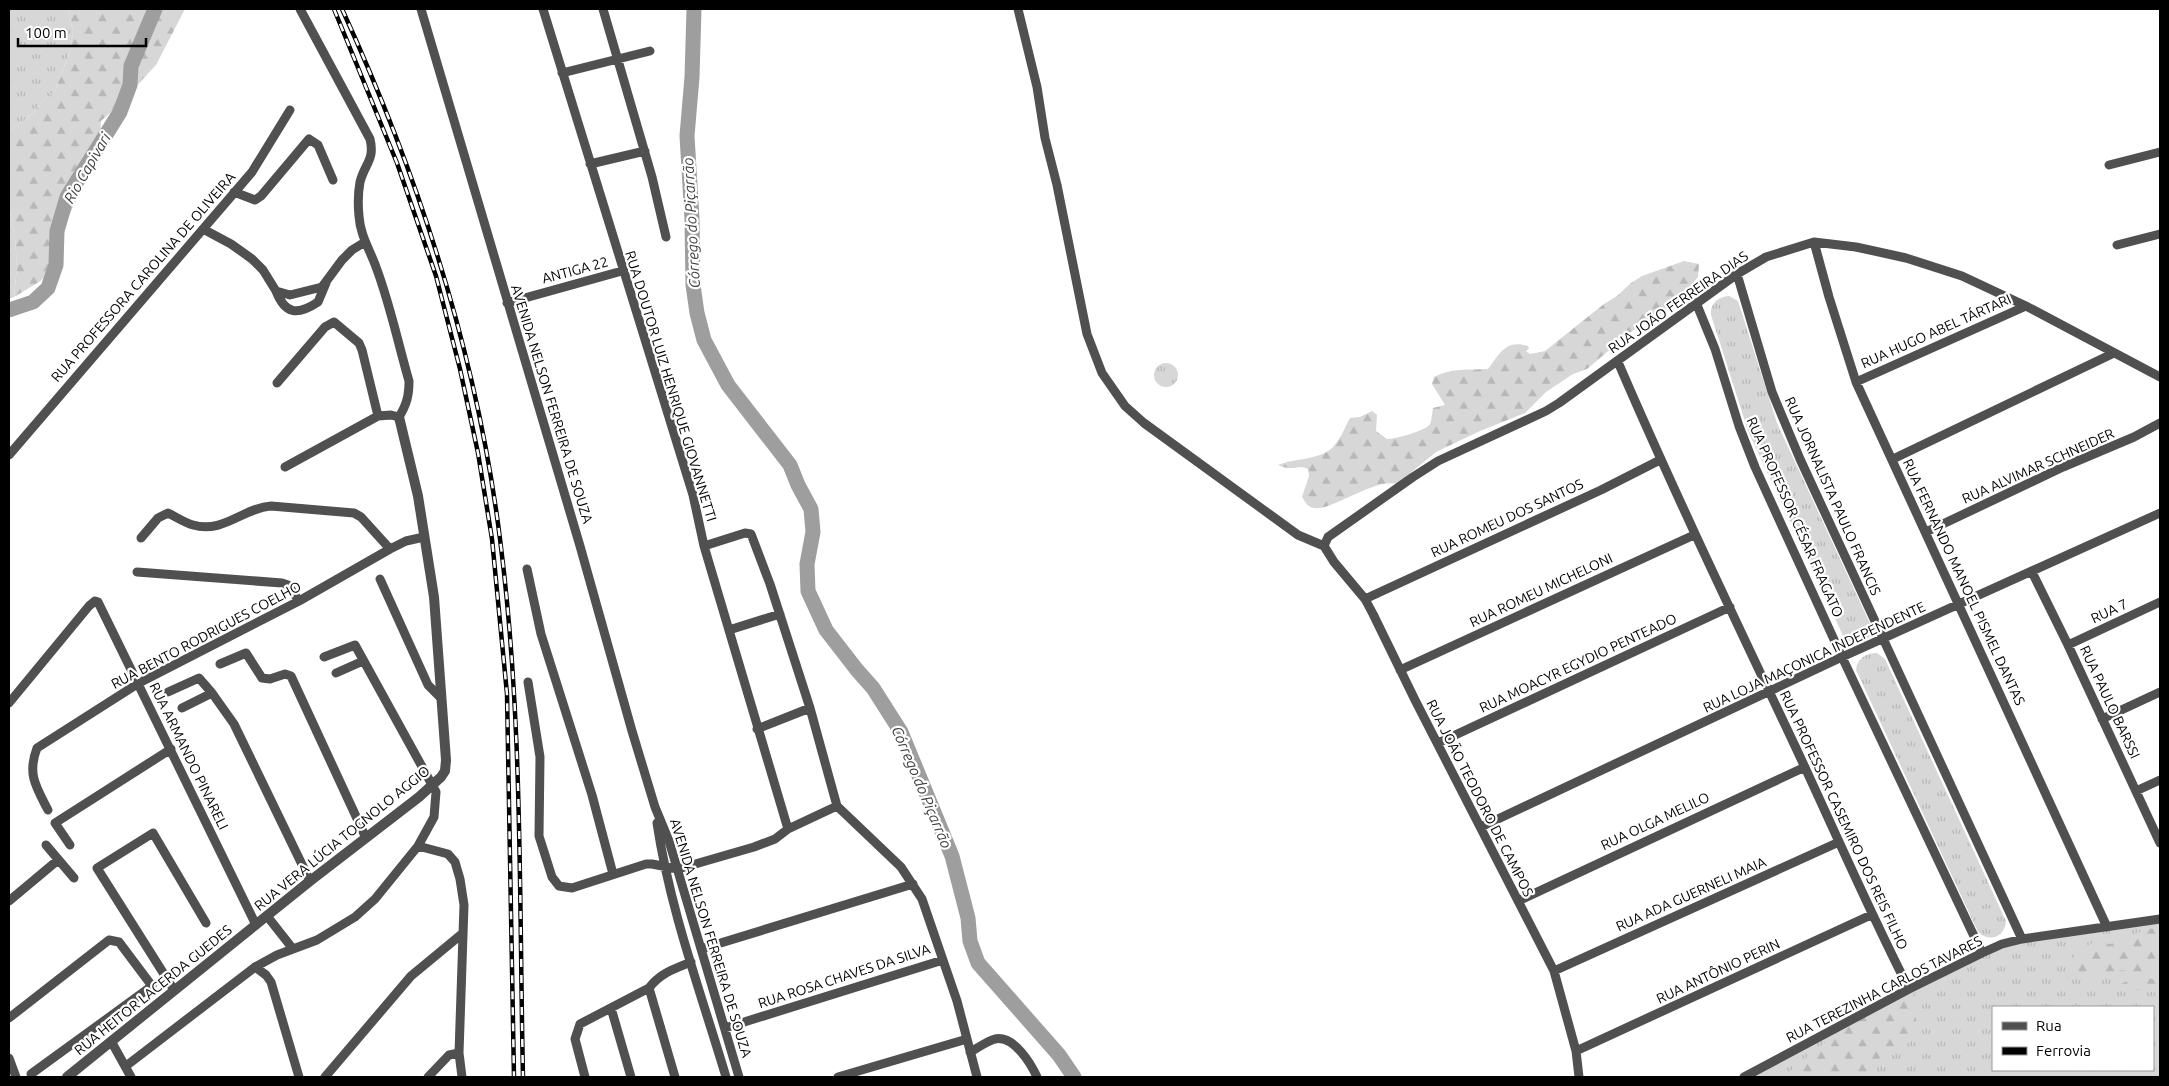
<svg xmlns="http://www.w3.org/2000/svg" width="2169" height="1086" font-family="Ubuntu,sans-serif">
  <defs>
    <pattern id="grass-tufts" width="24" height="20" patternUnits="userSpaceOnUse" patternTransform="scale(1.25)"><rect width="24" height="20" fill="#d7d7d7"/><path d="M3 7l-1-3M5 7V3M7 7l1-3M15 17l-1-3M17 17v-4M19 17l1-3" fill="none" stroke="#b7b7b7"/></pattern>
    <pattern id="forest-firs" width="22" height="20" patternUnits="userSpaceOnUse" patternTransform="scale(1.25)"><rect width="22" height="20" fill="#d7d7d7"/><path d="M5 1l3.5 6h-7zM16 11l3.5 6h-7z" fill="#b7b7b7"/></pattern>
  </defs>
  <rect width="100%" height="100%" fill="#fff"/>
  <path fill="url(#grass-tufts)" fill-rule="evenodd" d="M9,9H68L73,31L71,48L55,91L43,101L33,113L9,132Z
    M9,206L15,238L17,266L14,297L9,299Z
    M1729,296L1738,301L1777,423L1873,630C1869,642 1859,647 1846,642L1748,431L1711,315C1710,304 1717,297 1729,296Z
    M1154 375a12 12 0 1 1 24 0a12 12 0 1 1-24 0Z
    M1877,653L1885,659L2006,921C2005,937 1990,943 1978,932L1856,670C1857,659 1865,653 1877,653Z
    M2160,919V1077H1744L2002,944ZM1993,1007H2153V1070H1993Z"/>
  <path fill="url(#forest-firs)" d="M68,9H185L156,65L119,105L101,121L100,139L92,156L89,170L84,185L64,225L49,273L39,282L14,297L17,266L15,238L9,206V132L33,113L43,101L55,91L71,48L73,31Z
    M1684,261L1699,264L1698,277L1689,288L1657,317L1632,331L1587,369L1573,374L1546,392L1525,413L1480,431L1436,452L1397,484C1372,477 1324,518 1309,506C1306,504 1304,500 1302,497L1309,476L1308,469C1298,464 1293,472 1278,465C1295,458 1322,460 1334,446C1341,438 1345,427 1350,418L1360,417L1372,411L1377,415L1376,431L1387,439C1395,439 1426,431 1430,424C1432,420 1432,412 1433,408L1445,405L1432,384L1434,377C1451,368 1469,370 1488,369C1500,353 1506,339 1528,346L1529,349L1526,351L1530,354L1545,351L1604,304L1617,296L1631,283L1642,276Z
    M2160,927V972L2144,975L2145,978L2160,980V993L2113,987L2130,980L2129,973L2126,970H2120L2113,976L2084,973L2060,980L2059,977L2068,971L2075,953L2094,942L2111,944L2144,930Z
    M1909,983L1914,984C1916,993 1914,999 1915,1008C1916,1020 1920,1037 1907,1044C1900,1048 1892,1047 1885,1053C1877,1060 1871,1069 1864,1077H1783L1832,1037L1902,986Z"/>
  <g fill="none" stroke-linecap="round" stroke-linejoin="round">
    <path stroke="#9e9e9e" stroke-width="15" d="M694,9L692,77L687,136L692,219L693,285L697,313L704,340L728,385L790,465L798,485L811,509L813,532L807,564L808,591L826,630L857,670L873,688L901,732L952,856L968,918L970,941L978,963L1059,1055L1074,1077
      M9,310L33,302L48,288L56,265L57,231L67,197L120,112L130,85L131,66L155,9"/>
    <path stroke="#505050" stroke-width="9" d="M421,9L580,546L632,731L655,807L669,841L739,1077
      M543,9L693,495L704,546L788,829
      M603,9L652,177L666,237
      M1018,9L1037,87L1045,138L1057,185L1087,334L1102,373L1125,406L1144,423L1298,535L1324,546
      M562,73L650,51
      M590,164L645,151
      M2109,165L2160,152
      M234,192L255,200L261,196L309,139L318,145L333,180
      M203,229L231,244L252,259L263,270L276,291L290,295L322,287L342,260L352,250L365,242
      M1814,242L1829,297L1856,382L2107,927
      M2117,245L2160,234
      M1737,274L1772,392L1800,459L2022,939
      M276,291C285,314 297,316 318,302L326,283
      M507,303L622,271
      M1697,305L1715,349L1739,426L1755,467L1842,657L1982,953
      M1618,362C1674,492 1735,619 1795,746C1833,827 1868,909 1909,989
      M1856,382L2026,306
      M277,383L325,327L334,322L359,343L362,350L378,416
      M9,455L252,172L290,110
      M1893,459L2114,353
      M285,467L378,416L391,415L399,417C407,404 409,395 409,381C398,343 390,304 376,267C370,250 360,235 359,216C358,206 358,193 360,182C365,163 375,160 370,139L300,9
      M1926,532L2063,467L2134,437L2160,423
      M141,538L158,518L168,513C176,517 185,523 193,525C223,534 243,508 271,506L354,513L361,517L390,549
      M704,546L745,533L751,534L770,584L810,708L837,806L901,867L922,899L957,1001L977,1077
      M1324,546L1328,537L1413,477L1438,461L1546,411L1559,403L1737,274L1766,257L1814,242L1856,247L1906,258L1962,276L2026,306L2160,377
      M1324,546L1334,562L1365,599L1373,614L1415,700L1554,971L1576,1051L1579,1077
      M527,569L541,634L592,795L613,874
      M137,572L282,583L288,585L299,601
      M2032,572L2068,645L2160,843
      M380,579L428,685L441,698
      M1365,599L1601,490L1660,460
      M729,630L780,614
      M2068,645L2160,602
      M220,664L246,653L262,678L270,679L285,674L291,676L366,838
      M1400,670L1694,535
      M336,673L363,661
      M528,682L540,757L539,836L552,877L559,886L572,888L646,864H652L678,869L754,847L775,839L788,829L837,806
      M168,692L199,678L212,693L234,724L310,881
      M9,703L89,606L95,601L98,602L256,925
      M182,708L212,693
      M2102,719L2160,692
      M757,729L810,708
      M1438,743L1730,607
      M2136,791L2160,780
      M48,810C36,787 27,774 37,748L139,683L299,601L390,549L406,541L424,537
      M657,823C670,910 701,993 726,1077
      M1481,827L1842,657L2160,513
      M46,845L74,878
      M70,845L55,823L171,749
      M418,846L448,854L455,862L460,879L464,905L459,1053L462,1077
      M9,901L58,860
      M1518,901L1805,767
      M267,916L293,949
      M701,949L913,884
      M255,967L266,975L271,982L299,1077
      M1554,971L1839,842
      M649,988L675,1077
      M174,990L97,868L153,833L206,923
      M611,1008L631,1077
      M9,1018L109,940L119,942L152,986L31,1074
      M725,1028L943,960
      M111,1041L131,1077
      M1576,1051L1871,915
      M970,1052C978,1048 987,1041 995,1039C1014,1035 1031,1064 1037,1077
      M9,1058L16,1077
      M126,1066L255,967L277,955L317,940L355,917L375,899L418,846L434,817L436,792L355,645L324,657
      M325,1077L411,976L463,933
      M428,1077L449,1055L459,1053
      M585,1077L575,1039L580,1024L649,988C660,973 674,969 691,962
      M838,1077L967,1039
      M1744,1077L1909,989L1982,953L2002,944L2022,939L2160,919"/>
    <path stroke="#505050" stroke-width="10" d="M67,1077L310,881L419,797L441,777L445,771L446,760L434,597L418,496L399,417"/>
    <defs>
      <path id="rail" d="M334,9L397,163L436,276L460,369L478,453L492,539L507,694L514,1077
        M342,9C419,177 477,355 500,539C523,717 519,898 523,1077"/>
    </defs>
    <use href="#rail" stroke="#000" stroke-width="4.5"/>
    <use href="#rail" stroke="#fff" stroke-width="2.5" stroke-dasharray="8" stroke-linecap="butt"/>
  </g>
  <g text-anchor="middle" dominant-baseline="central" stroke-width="4.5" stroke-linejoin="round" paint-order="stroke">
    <g font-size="14" fill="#000" stroke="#fff">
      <text transform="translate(575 270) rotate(-15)">ANTIGA 22</text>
      <text transform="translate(143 277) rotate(-49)">RUA PROFESSORA CAROLINA DE OLIVEIRA</text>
      <text transform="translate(1678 302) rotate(-35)">RUA JOÃO FERREIRA DIAS</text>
      <text transform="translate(1936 331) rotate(-24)">RUA HUGO ABEL TÁRTARI</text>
      <text transform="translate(671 386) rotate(73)">RUA DOUTOR LUIZ HENRIQUE GIOVANNETTI</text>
      <text transform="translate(552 404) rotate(73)">AVENIDA NELSON FERREIRA DE SOUZA</text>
      <text transform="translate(2038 466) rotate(-24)">RUA ALVIMAR SCHNEIDER</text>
      <text transform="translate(1833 496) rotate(66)">RUA JORNALISTA PAULO FRANCIS</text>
      <text transform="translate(1795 517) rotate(66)">RUA PROFESSOR CÉSAR FRAGATO</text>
      <text transform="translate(1507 518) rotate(-25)">RUA ROMEU DOS SANTOS</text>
      <text transform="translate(1964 582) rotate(65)">RUA FERNANDO MANOEL PISMEL DANTAS</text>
      <text transform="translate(1541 590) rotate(-25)">RUA ROMEU MICHELONI</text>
      <text transform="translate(2109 611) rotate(-25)">RUA 7</text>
      <text transform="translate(206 635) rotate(-28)">RUA BENTO RODRIGUES COELHO</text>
      <text transform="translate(1814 657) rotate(-25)">RUA LOJA MAÇONICA INDEPENDENTE</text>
      <text transform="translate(1578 663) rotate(-25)">RUA MOACYR EGYDIO PENTEADO</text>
      <text transform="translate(2110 702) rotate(65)">RUA PAULO BARSSI</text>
      <text transform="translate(189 756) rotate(64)">RUA ARMANDO PINARELI</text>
      <text transform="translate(1480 798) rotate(63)">RUA JOÃO TEODORO DE CAMPOS</text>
      <text transform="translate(1844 820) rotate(65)">RUA PROFESSOR CASEMIRO DOS REIS FILHO</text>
      <text transform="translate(1655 821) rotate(-25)">RUA OLGA MELILO</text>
      <text transform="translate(342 838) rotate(-39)">RUA VERA LÚCIA TOGNOLO AGGIO</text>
      <text transform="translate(1691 894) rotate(-24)">RUA ADA GUERNELI MAIA</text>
      <text transform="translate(711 938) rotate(73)">AVENIDA NELSON FERREIRA DE SOUZA</text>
      <text transform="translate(1718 971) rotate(-25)">RUA ANTÔNIO PERIN</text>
      <text transform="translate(844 976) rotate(-18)">RUA ROSA CHAVES DA SILVA</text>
      <text transform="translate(1884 989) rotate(-27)">RUA TEREZINHA CARLOS TAVARES</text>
      <text transform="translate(153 990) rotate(-39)">RUA HEITOR LACERDA GUEDES</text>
    </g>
    <g font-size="15" font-style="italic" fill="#3f3f3f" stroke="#fff">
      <text transform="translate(87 168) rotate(-60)">Rio Capivari</text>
      <text transform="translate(691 223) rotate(-93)">Córrego do Piçarrão</text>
      <text transform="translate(922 787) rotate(67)">Córrego do Piçarrão</text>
    </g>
  </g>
  <rect width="2169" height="1086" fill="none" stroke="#000000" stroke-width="20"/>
  <rect x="1992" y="1006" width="162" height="65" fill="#ffffff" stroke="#999999"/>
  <rect x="2002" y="1022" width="25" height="8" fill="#505050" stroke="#999999"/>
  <text x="2036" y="1031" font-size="15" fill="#000000">Rua</text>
  <rect x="2002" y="1047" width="25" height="8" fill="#000000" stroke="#999999"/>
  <text x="2036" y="1056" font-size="15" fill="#000000">Ferrovia</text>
  <path d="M18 38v8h128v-8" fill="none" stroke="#000000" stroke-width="2.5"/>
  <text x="25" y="38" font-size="15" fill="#000000" stroke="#ffffff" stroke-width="4" paint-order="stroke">100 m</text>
</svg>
